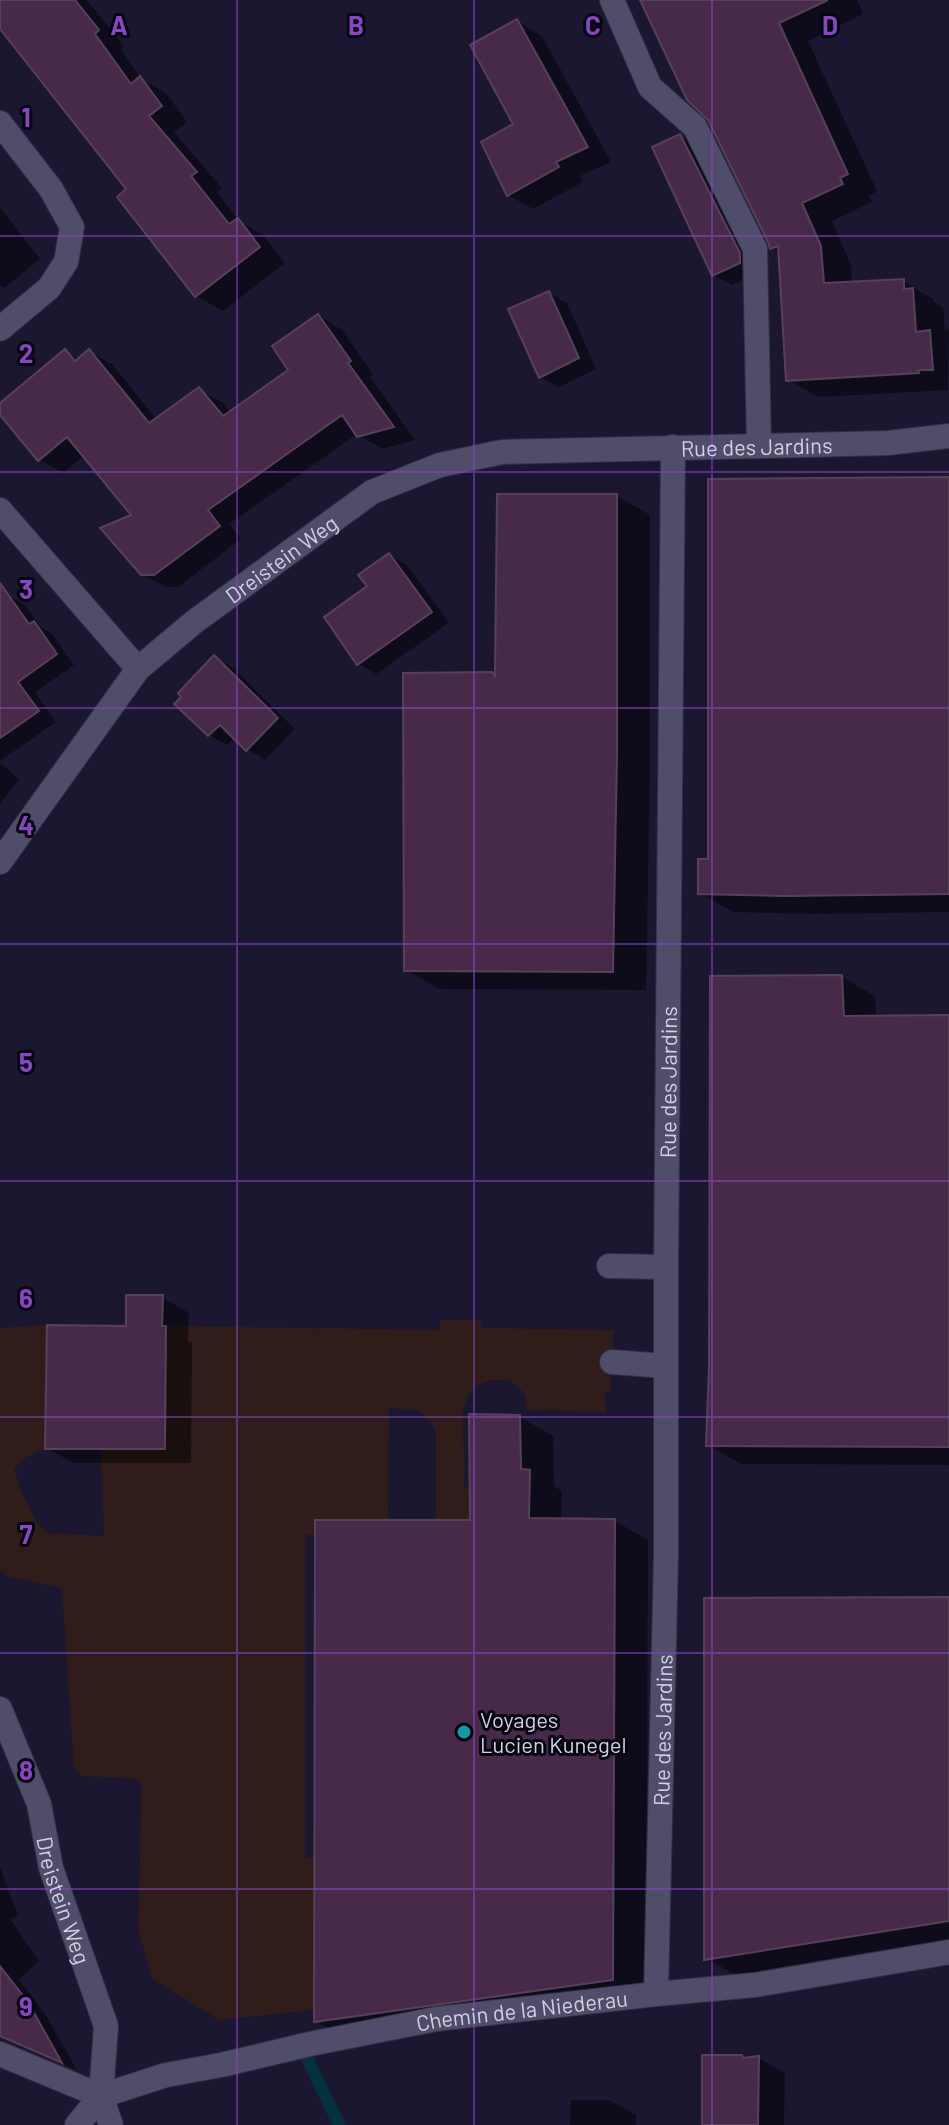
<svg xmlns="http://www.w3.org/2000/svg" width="949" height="2125" font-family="Barlow,sans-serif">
  <rect width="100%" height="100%" fill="#1b1731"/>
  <path fill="#301d1a" d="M440,1320H481L482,1328L614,1330L610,1393L605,1392L606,1412L527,1410L526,1397L519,1387L508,1380H491L478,1385L469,1393L463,1409L464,1488L470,1489L477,1520H436V1431L430,1421L419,1410L389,1408L388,1520H315L314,1535H305V1858H314V2010L219,2020L152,1979L138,1929L142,1782L132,1778L81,1776L74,1768L62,1588L6,1576L0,1569V1328L47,1325L45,1449L26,1457L14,1469L21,1491L37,1523L47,1533L104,1536L101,1448H165L166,1326L440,1330Z"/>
  <path fill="#0007" d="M0,0H87L124,46L121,50L142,80L166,93L187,122L174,132L222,188L217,192L239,221L264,236L285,263L223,311L196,296L129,190L0,26Z
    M643,0H857L863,14L808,41L877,191L869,196L872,202L832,221L851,265L852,284L903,281L933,299L934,302L943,307L945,331L949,330L948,390L819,397L788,380L781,253L772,248L710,119Z
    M517,21L542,36L611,162L580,176L583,182L533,209L508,195L515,124Z
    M680,136L699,147L758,273L732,285L713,275Z
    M0,207L40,259L4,288L0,285Z
    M549,293L567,303L596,369L559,387L540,377Z
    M319,316L342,330L373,374L370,377L415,440L382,449L357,434L229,524L241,539L178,587H166L142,574L134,515L85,455L63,473L40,460L0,411V406L65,351L80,360L89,351L113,365L157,420L199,390L223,403L231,413L291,371Z
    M949,479V912L819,914L733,912L700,893L710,860Z
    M617,496L650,515V773L646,990L439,989L406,970L492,674L497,677Z
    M389,555L408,566L449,623L376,674L358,663L370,587Z
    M6,594L24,604L41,627L52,634L74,665L35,692L56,722L0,761V598Z
    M215,657L233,668L295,729L265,760L247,749L235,738L227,745L209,735Z
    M0,763L19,779L0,804Z
    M842,977L875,996L876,1018L949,1017V1465L741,1464L708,1445Z
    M162,1297L189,1313L188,1341L192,1343L191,1463H73L47,1448L128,1328Z
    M520,1417L553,1436L554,1486L562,1491L561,1521H615L648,1540L646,1998L348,2040L316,2021Z
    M949,1599V1944L739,1977L706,1958Z
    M0,1867L18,1916L10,1919L39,1961L19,1980L45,2014L77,2070L23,2047L5,2036L0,2030Z
    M741,2057L746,2059L759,2058L785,2074L784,2125H704Z
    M571,2100H609L636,2115V2125H570Z"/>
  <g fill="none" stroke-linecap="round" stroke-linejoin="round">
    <path stroke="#02333d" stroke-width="12" d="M307,2058L339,2125"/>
  </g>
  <path fill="#472a49" stroke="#574159" stroke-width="2" d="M0,0H75L99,30L95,34L131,84L140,76L162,106L149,116L197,172L191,176L229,224L238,218L260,247L195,297L117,197L126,189L0,29Z
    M640,0H828L779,23L848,174L840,178L843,184L802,203L821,246L824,283L904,279V289L913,288L916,332L930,330L933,370H918L919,373L786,381L778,246L770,249L768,242L708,120L687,100Z
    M517,19L588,147L556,162L559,167L507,196L481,142L513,124L470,45Z
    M680,134L740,253V263L712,276L652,147Z
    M549,291L579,358L539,378L508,309Z
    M318,314L351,361L348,363L394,427L357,437L342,415L208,510L220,526L154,575H141L100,528L131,515L67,437L38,461L0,415V403L65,349L75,361L89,349L149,423L199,387L223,416L288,370L272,346Z
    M949,477V894L785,896L698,894V859H708V479Z
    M497,494H617V753L613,972L404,971L403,673L492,672L495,676Z
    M389,553L432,612L357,665L324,617L367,586L358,575Z
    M0,583L29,624L34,621L57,654L18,682L39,711L0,738Z
    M214,655L278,718L246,751L220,725L208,736L174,704L181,697L178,693Z
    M842,975L844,1016L949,1015V1447L706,1446L709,1367L710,976Z
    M126,1295H163L162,1326H166L165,1449H45L47,1325L126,1326Z
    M469,1414L520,1415L521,1469L530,1470L529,1518L615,1519L613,1980L314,2022L315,1520H470Z
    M949,1597V1921L704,1960V1598Z
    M0,1966L28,2002L62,2063L0,2036Z
    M702,2055H742L743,2058L759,2056L758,2125H702Z"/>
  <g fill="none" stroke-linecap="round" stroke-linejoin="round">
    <defs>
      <g id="minor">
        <path d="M612,0L650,87L695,127L755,249L759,445"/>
        <path d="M0,123L51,189L72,227L66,262L49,288L0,329"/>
        <path d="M0,510L138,669"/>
        <path id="s1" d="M0,862L138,669L194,622L372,492L440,465L502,452L888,443L949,436"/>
        <path d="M609,1266L666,1267"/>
        <path d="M612,1362L666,1366"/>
        <path id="s2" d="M0,1709L39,1804L51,1868L106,2026L101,2096L111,2125"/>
        <path id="s3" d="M656,1994L666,1555V1267L673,447"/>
        <path d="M0,2054L101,2096"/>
        <path id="s4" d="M77,2125L101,2096L166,2075L221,2065L310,2044L436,2019L656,1994L755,1985L949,1952"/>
      </g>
    </defs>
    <use href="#minor" stroke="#333044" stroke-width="26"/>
    <use href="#minor" stroke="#4f4d6a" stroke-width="24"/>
  </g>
  <path fill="none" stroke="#8845c4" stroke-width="2" stroke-opacity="0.55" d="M237,0V2125M474,0V2125M712,0V2125M0,236H949M0,472H949M0,708H949M0,944H949M0,1181H949M0,1417H949M0,1653H949M0,1889H949"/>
  <circle fill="#0f9aa8" stroke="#06050f" stroke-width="3" cx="464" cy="1732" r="8"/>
  <g text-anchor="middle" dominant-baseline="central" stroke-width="6" stroke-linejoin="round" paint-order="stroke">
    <g font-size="22" fill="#d1d0e2" stroke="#06050f">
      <text stroke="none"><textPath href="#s1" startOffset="922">Rue des Jardins</textPath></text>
      <text stroke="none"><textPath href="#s1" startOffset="418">Dreistein Weg</textPath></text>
      <text stroke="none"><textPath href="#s3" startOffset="912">Rue des Jardins</textPath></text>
      <text stroke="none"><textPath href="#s3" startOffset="264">Rue des Jardins</textPath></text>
      <text stroke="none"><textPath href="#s2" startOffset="202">Dreistein Weg</textPath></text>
      <text stroke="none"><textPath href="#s4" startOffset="468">Chemin de la Niederau</textPath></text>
    </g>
    <g font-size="22" fill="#d1d0e2" stroke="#06050f" text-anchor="start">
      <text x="480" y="1719">Voyages<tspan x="480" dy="25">Lucien Kunegel</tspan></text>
    </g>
  </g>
  <g font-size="26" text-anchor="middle" font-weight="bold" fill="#8845c4" stroke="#06050f" stroke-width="6" stroke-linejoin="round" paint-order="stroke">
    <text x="119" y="35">A</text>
    <text x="356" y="35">B</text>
    <text x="593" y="35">C</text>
    <text x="830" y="35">D</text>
    <text x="26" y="127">1</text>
    <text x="26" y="363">2</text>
    <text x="26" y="599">3</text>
    <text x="26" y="835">4</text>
    <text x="26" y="1072">5</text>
    <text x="26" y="1308">6</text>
    <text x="26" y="1544">7</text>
    <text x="26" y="1780">8</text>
    <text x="26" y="2016">9</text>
  </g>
</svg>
